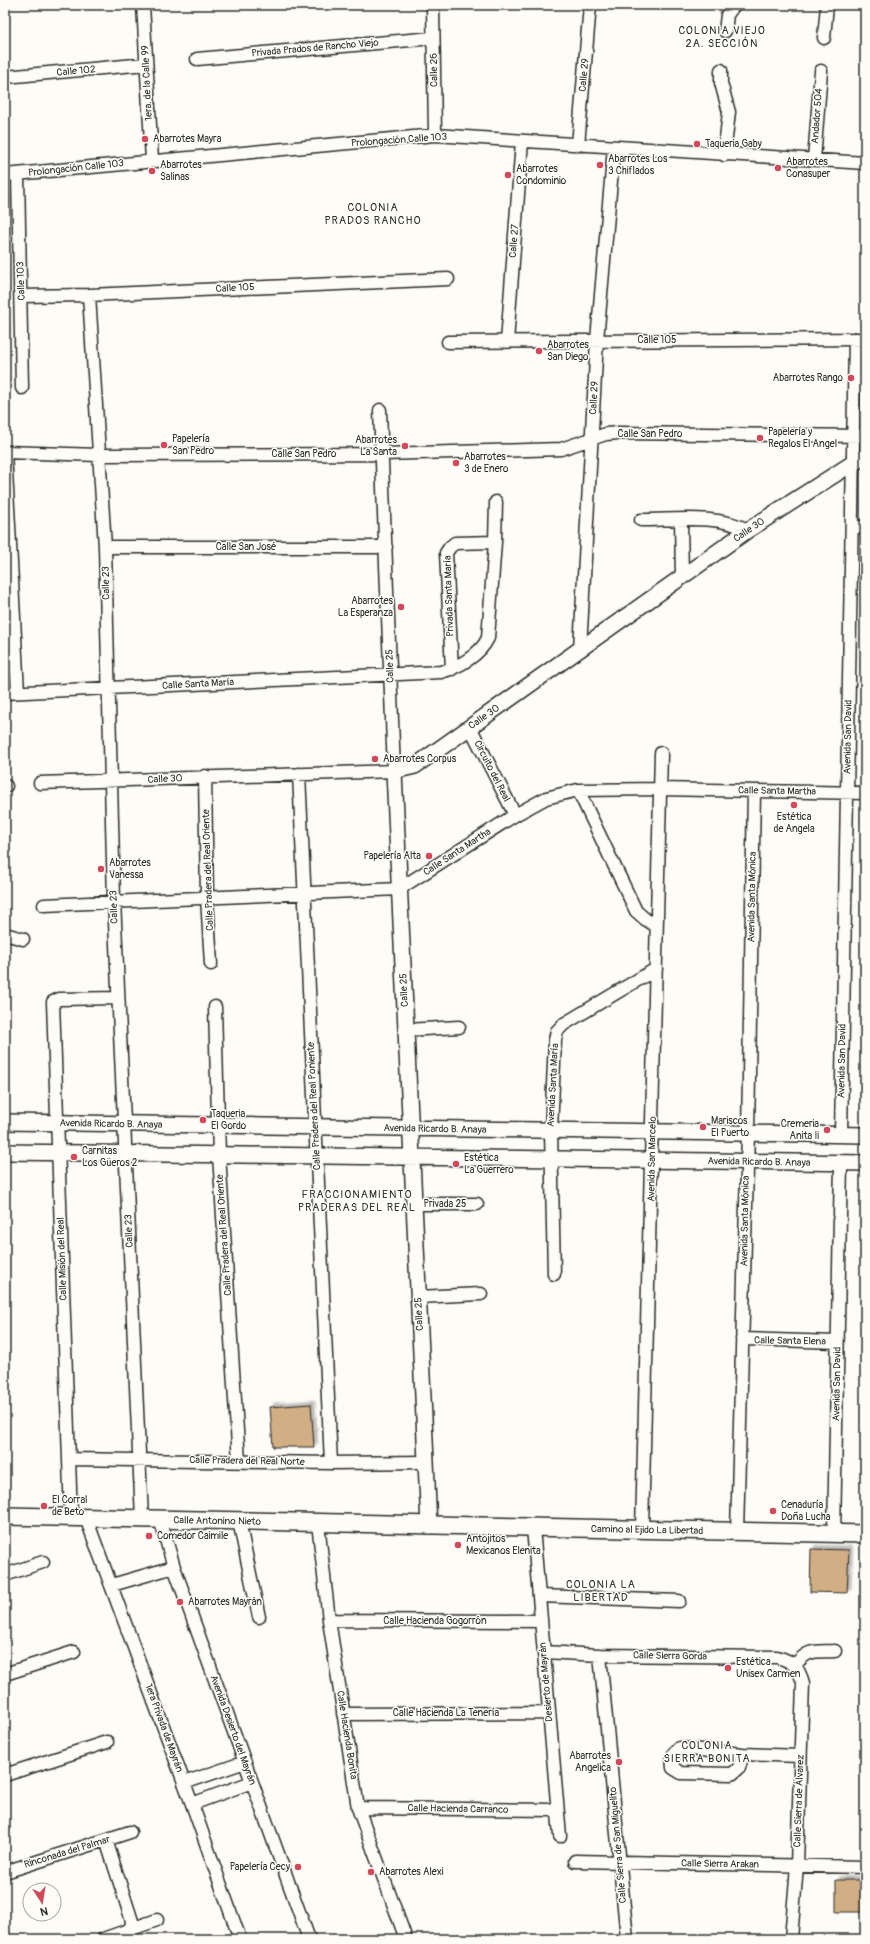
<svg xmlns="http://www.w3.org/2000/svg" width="870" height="1944" font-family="Pangolin,sans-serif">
  <defs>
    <filter id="shadow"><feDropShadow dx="3.5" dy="-3.5" stdDeviation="1" flood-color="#0004"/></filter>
  </defs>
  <rect width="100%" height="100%" fill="#fdfcf7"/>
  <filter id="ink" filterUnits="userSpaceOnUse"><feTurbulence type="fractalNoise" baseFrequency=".025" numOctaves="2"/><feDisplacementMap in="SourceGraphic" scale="8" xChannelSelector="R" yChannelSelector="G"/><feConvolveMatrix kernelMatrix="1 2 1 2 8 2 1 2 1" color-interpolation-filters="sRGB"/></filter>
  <g filter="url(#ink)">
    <path fill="#d1ae83" stroke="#2b2b2b" filter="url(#shadow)" d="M311,1404L314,1447H273L270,1407Z
      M811,1549L849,1550L847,1593L810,1592Z
      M836,1880H865V1912H836Z"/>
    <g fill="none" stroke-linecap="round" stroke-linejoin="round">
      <defs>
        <path id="minor" d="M143,5L152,160
          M433,5L435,135
          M725,31L727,15L734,5
          M824,38L827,5
          M197,59L433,38
          M721,70V83L729,112L724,155
          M5,77L146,64
          M578,145L590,5
          M814,160L821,71
          M18,174L22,388
          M5,175L435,135L865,163
          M89,295L105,547L114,900L142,1519
          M21,296L89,295L448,279
          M448,342L865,339
          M507,342L522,141
          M5,452L99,455L383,454L561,449L606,434L619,433L865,436
          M5,452L18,692
          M641,520C676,520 717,514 748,530
          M681,520L682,577
          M852,527H865
          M105,547H386
          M580,649L597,340L614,147
          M452,669L446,553L450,547L455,543L495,542
          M5,693L441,672C459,667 480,655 488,638L495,542L496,502
          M470,727L515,815
          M299,774L331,1463
          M205,776L207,898L211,964
          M40,783L394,771L380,410
          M5,786H6
          M578,790L636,911L645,919L656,926
          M44,905L399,889L515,815L546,798L578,790L660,789L865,793
          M5,934L23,939
          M215,1007L219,1155L239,1461
          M406,1030L459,1027
          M841,1135L855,339
          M414,1204H477
          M554,1274L551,1130L555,1040L557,1031L564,1024L656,969
          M418,1297L481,1294
          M742,1339L837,1342
          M69,1459L331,1463L426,1462
          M71,1517L53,1002L59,999L118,998
          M86,1518L192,1804L240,1939
          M160,1519L174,1567L309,1939
          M239,1521L259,1617
          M318,1523L329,1620L358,1808L406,1939
          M533,1528L560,1836
          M642,1530L661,753
          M737,1532L748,1133L754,791
          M834,1534L841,1163
          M5,1575L43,1562
          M112,1585L174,1567
          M539,1596L679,1601
          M329,1620L541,1621
          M544,1652L600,1655L777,1657C793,1661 799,1668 803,1683L797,1865L791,1939
          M600,1655L627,1939
          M795,1665C809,1648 815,1652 835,1651
          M5,1674L74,1652
          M343,1714L549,1713
          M743,1754L739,1768L732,1774L681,1773L673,1768C672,1759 672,1754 679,1748L743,1754L800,1756
          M5,1775L107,1742
          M184,1783L245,1762
          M192,1804L252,1782
          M358,1808L557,1810
          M106,1840L132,1921L131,1928
          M575,1861L865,1867
          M5,1872L130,1832
          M103,1939L157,1920"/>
        <path id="tertiary" d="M5,1122L865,1135
          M5,1152L865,1163
          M429,1526L394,771L415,766L748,530L853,463L865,457"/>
        <path id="secondary" d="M5,1516L865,1534"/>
      </defs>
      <use href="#minor" stroke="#2b2b2b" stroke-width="15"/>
      <use href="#tertiary" stroke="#2b2b2b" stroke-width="18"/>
      <use href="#secondary" stroke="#2b2b2b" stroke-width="20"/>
      <use href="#minor" stroke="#fdfcf7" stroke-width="12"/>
      <use href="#tertiary" stroke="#fdfcf7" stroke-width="15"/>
      <use href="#secondary" stroke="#fdfcf7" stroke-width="17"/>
    </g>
  </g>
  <g fill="#d1495b" stroke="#fdfcf7" stroke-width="1.5">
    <circle cx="145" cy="139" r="4"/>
    <circle cx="697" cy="144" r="4"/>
    <circle cx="600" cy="165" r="4"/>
    <circle cx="778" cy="168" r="4"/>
    <circle cx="152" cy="171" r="4"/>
    <circle cx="508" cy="175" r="4"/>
    <circle cx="539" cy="351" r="4"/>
    <circle cx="851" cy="378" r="4"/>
    <circle cx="760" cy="438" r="4"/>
    <circle cx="164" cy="445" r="4"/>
    <circle cx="405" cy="446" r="4"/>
    <circle cx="456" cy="463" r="4"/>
    <circle cx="401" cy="607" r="4"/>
    <circle cx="375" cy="759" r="4"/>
    <circle cx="794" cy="805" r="4"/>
    <circle cx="429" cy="856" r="4"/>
    <circle cx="101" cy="869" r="4"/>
    <circle cx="203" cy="1120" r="4"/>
    <circle cx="703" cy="1127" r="4"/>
    <circle cx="827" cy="1130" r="4"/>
    <circle cx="74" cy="1157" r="4"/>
    <circle cx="456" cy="1164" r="4"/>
    <circle cx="44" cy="1506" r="4"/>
    <circle cx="773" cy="1511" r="4"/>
    <circle cx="149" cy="1536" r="4"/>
    <circle cx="458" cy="1545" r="4"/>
    <circle cx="180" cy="1602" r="4"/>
    <circle cx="728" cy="1668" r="4"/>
    <circle cx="619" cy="1762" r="4"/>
    <circle cx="298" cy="1867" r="4"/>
    <circle cx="371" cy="1872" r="4"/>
  </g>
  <g text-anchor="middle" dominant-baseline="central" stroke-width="3" stroke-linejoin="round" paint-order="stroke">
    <g font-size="10" fill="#2b2b2b" stroke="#fdfcf7">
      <text transform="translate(315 48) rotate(-5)">Privada Prados de Rancho Viejo</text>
      <text transform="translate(434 70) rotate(-91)">Calle 26</text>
      <text transform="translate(76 71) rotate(-5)">Calle 102</text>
      <text transform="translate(584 75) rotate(-85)">Calle 29</text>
      <text transform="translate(147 83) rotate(-93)">1era. de la Calle 99</text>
      <text transform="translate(817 116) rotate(-86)">Andador 504</text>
      <text transform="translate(399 140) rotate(-4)">Prolongación Calle 103</text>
      <text transform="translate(76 168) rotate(-6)">Prolongación Calle 103</text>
      <text transform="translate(514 241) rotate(-86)">Calle 27</text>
      <text transform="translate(21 281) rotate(-92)">Calle 103</text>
      <text transform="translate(235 288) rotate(-3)">Calle 105</text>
      <text x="657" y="340">Calle 105</text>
      <text transform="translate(594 398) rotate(-87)">Calle 29</text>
      <text x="650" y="434">Calle San Pedro</text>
      <text x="304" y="454">Calle San Pedro</text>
      <text transform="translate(749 530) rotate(-34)">Calle 30</text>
      <text x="246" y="547">Calle San José</text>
      <text transform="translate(106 583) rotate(-91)">Calle 23</text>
      <text transform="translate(449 596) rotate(-92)">Privada Santa María</text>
      <text transform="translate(390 666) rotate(-92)">Calle 25</text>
      <text transform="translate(198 684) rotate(-3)">Calle Santa María</text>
      <text transform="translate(484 717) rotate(-35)">Calle 30</text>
      <text transform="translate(848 737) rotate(-89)">Avenida San David</text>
      <text transform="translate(492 771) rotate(63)">Circuito del Real</text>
      <text transform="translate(165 779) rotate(-3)">Calle 30</text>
      <text transform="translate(777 791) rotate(1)">Calle Santa Martha</text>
      <text transform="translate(457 852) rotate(-33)">Calle Santa Martha</text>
      <text transform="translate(208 870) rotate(-92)">Calle Pradera del Real Oriente</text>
      <text transform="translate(752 897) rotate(-89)">Avenida Santa Mónica</text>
      <text transform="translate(114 907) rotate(-92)">Calle 23</text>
      <text transform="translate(404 990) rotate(-93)">Calle 25</text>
      <text transform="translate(842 1061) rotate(-89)">Avenida San David</text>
      <text transform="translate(553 1085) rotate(-87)">Avenida Santa María</text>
      <text transform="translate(314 1106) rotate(-93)">Calle Pradera del Real Poniente</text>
      <text transform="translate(111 1124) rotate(1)">Avenida Ricardo B. Anaya</text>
      <text transform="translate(435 1129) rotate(1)">Avenida Ricardo B. Anaya</text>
      <text transform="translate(652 1159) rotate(-89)">Avenida San Marcelo</text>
      <text transform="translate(759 1162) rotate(1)">Avenida Ricardo B. Anaya</text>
      <text x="445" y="1204">Privada 25</text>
      <text transform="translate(745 1221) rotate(-89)">Avenida Santa Mónica</text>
      <text transform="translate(129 1231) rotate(-93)">Calle 23</text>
      <text transform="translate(224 1235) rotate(-94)">Calle Pradera del Real Oriente</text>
      <text transform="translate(62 1259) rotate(-92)">Calle Misión del Real</text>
      <text transform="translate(419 1314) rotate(-93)">Calle 25</text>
      <text transform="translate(790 1341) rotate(1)">Calle Santa Elena</text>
      <text transform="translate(837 1384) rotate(-89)">Avenida San David</text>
      <text transform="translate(247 1461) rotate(1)">Calle Pradera del Real Norte</text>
      <text transform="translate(217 1521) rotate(1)">Calle Antonino Nieto</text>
      <text transform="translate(647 1530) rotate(1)">Camino al Ejido La Libertad</text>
      <text x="435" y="1621">Calle Hacienda Gogorrón</text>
      <text transform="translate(670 1656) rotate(1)">Calle Sierra Gorda</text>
      <text transform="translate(546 1682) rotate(-95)">Desierto de Mayrán</text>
      <text x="446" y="1713">Calle Hacienda La Tenería</text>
      <text transform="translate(164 1728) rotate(70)">1era Privada de Mayrán</text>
      <text transform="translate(233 1730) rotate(70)">Avenida Desierto del Mayrán</text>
      <text transform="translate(347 1735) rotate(81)">Calle Hacienda Bonita</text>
      <text transform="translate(799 1801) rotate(-88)">Calle Sierra de Álvarez</text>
      <text transform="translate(458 1809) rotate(1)">Calle Hacienda Carranco</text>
      <text transform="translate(618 1845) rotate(-95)">Calle Sierra de San Miguelito</text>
      <text transform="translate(67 1852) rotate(-17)">Rinconada del Palmar</text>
      <text transform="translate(720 1864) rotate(1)">Calle Sierra Arakan</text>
    </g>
    <g font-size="10" fill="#2b2b2b" stroke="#fdfcf7" text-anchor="start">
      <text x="153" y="139">Abarrotes Mayra</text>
      <text x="705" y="144">Taqueria Gaby</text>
      <text x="608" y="159">Abarrotes Los<tspan x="608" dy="12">3 Chiflados</tspan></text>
      <text x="786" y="162">Abarrotes<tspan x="786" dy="12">Conasuper</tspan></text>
      <text x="160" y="165">Abarrotes<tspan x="160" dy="12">Salinas</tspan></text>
      <text x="516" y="169">Abarrotes<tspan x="516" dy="12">Condominio</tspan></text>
      <text x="547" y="345">Abarrotes<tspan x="547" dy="12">San Diego</tspan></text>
      <text x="843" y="378" text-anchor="end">Abarrotes Rango</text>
      <text x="768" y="432">Papelería y<tspan x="768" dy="12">Regalos El Angel</tspan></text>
      <text x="172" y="439">Papelería<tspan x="172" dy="12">San Pedro</tspan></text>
      <text x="397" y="440" text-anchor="end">Abarrotes<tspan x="397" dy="12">La Santa</tspan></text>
      <text x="464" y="457">Abarrotes<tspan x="464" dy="12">3 de Enero</tspan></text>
      <text x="393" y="601" text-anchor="end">Abarrotes<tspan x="393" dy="12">La Esperanza</tspan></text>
      <text x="383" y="759">Abarrotes Corpus</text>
      <text x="794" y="817" text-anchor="middle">Estética<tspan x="794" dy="12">de Angela</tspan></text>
      <text x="421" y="856" text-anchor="end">Papelería Alta</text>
      <text x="109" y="863">Abarrotes<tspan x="109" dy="12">Vanessa</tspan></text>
      <text x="211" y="1114">Taqueria<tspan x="211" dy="12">El Gordo</tspan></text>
      <text x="711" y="1121">Mariscos<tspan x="711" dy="12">El Puerto</tspan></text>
      <text x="819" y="1124" text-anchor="end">Cremeria<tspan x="819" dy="12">Anita Ii</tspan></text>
      <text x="82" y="1151">Carnitas<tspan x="82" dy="12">Los Güeros 2</tspan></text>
      <text x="464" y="1158">Estética<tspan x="464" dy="12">La Guerrero</tspan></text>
      <text x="52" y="1500">El Corral<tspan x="52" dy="12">de Beto</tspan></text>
      <text x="781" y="1505">Cenaduría<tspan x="781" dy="12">Doña Lucha</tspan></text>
      <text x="157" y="1536">Comedor Caimile</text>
      <text x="466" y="1539">Antojitos<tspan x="466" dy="12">Mexicanos Elenita</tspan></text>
      <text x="188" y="1602">Abarrotes Mayrán</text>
      <text x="736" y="1662">Estética<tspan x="736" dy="12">Unisex Carmen</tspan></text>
      <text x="611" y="1756" text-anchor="end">Abarrotes<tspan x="611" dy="12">Angelica</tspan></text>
      <text x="290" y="1867" text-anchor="end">Papelería Cecy</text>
      <text x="379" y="1872">Abarrotes Alexi</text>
    </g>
    <g font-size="11" letter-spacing="1" fill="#2b2b2b" stroke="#fdfcf7">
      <text x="722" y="30">COLONIA VIEJO<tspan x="722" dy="13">2A. SECCIÓN</tspan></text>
      <text x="373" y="207">COLONIA<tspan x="373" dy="13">PRADOS RANCHO</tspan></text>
      <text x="357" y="1194">FRACCIONAMIENTO<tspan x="357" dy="13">PRADERAS DEL REAL</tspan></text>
      <text x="601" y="1584">COLONIA LA<tspan x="601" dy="13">LIBERTAD</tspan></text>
      <text x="707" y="1745">COLONIA<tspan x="707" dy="13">SIERRA BONITA</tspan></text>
    </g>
  </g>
  <rect width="870" height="1944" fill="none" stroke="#fdfcf7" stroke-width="20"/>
  <rect x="10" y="10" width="850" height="1924" fill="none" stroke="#2b2b2b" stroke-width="1.5" filter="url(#ink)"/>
  <g transform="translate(42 1902) rotate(168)"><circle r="19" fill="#fdfcf7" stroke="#a9a8a5"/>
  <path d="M0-3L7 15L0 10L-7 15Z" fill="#d1495b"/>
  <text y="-6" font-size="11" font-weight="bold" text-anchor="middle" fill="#2b2b2b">N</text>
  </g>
</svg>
